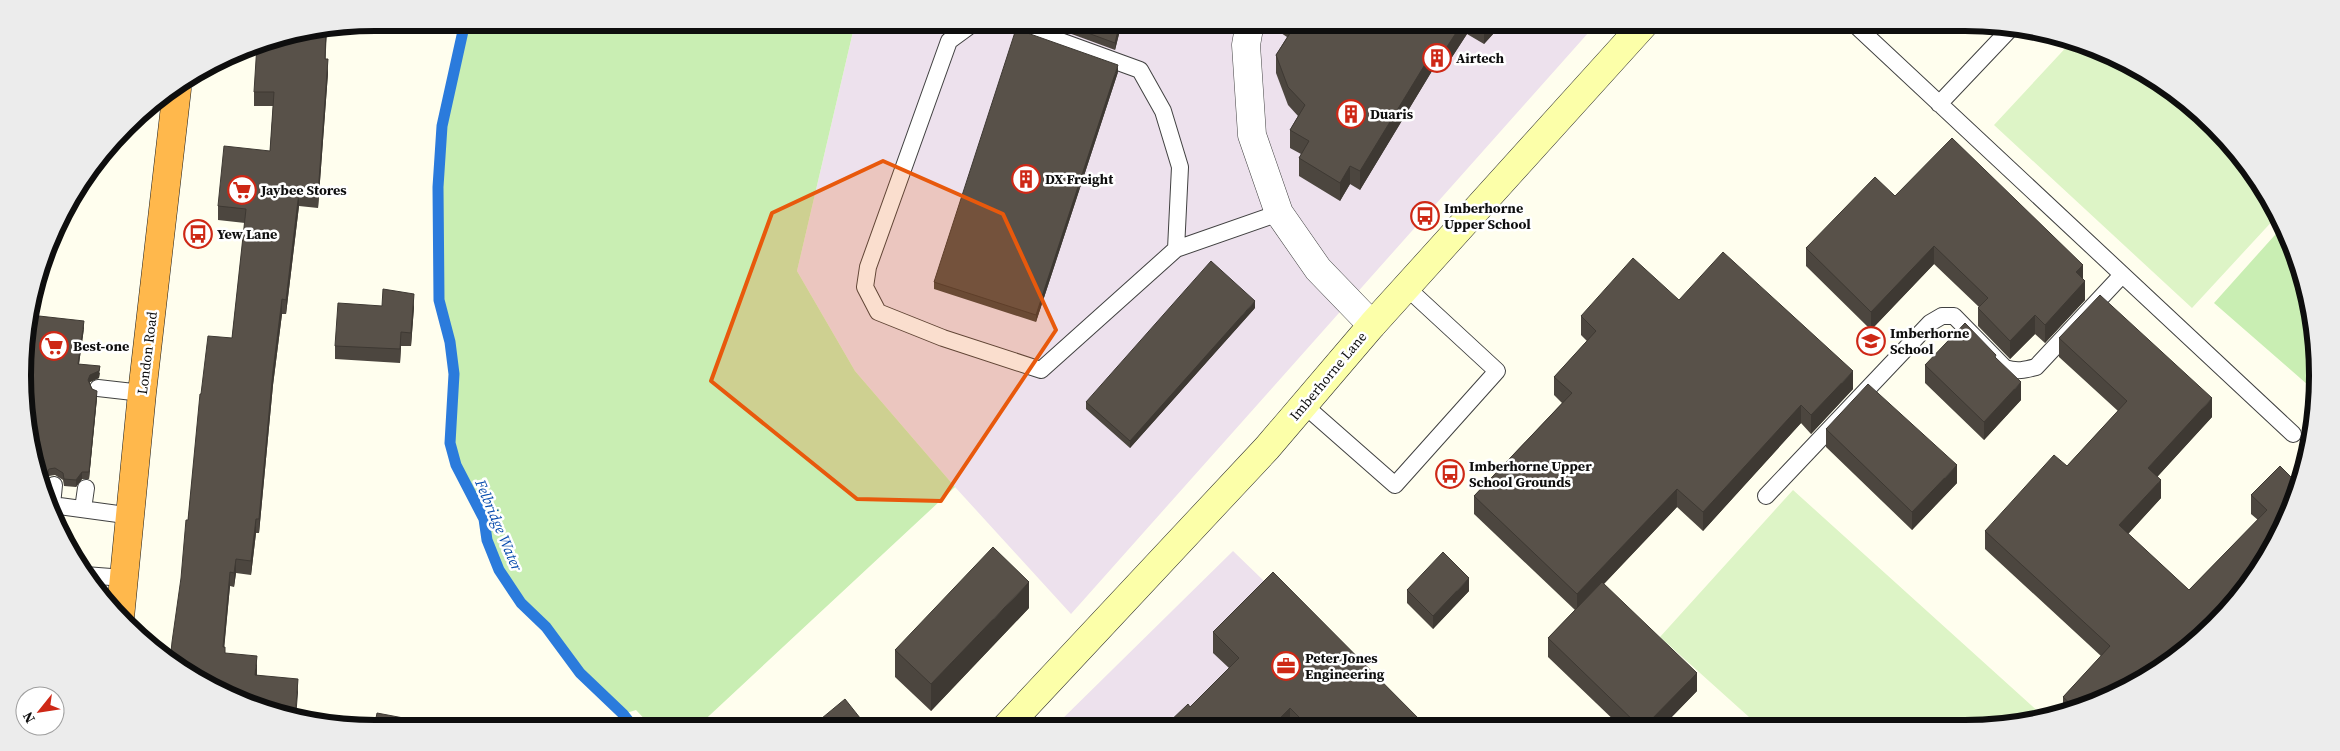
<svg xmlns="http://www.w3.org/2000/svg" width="2340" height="751" font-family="'Source Serif 4',serif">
  <rect width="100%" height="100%" fill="#fffeee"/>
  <path fill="#ede1ed" d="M855,23H1597L1071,614L955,487L855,371L797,271Z
    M1233,551L1415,727H1054Z"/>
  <path fill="#c9eeb3" d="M465,23H855L797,271L855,371L955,487L696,728H653L636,710L623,714L580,673L546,627L521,603L499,570L487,540L484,519L456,465L450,443L454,374L450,342L439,300L438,187L442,126Z
    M2283,226C2307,272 2321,341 2316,392L2214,303Z"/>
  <path fill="#ddf4c6" d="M2072,41C2147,64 2213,115 2258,179C2265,190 2271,204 2277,216L2192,308L1994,125Z
    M1793,490L2043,716L2011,725L1759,726L1660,637Z"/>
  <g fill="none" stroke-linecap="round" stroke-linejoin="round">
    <path stroke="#2b7bdc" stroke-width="11" d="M465,22L442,126L438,187L439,300L450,342L454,374L450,443L456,465L484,519L487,540L499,570L521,603L546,627L580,673L623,714L634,728"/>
    <defs>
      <path id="lane" d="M975,22L949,41L868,267L865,287L878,312L943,338L1041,370L1176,249L1279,213
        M1008,22L1140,70L1163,111L1180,167L1176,249
        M1852,22L2293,434
        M1939,104L2012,27
        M98,388L142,393
        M1304,405L1395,485L1497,371L1406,287
        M1766,496L1930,323L1942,316H1954L2005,368C2017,372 2025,370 2036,367L2122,275
        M52,505L118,514L130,523
        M52,505L54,485
        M83,509L86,488
        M85,575L124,578"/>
      <path id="street" d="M1250,22L1246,45L1252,135L1279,213L1318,269L1372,325"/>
      <path id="secondary" d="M1006,727L1267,448L1372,325L1646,22"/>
      <path id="highway" d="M120,618L142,393L177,89"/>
    </defs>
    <use href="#lane" stroke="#414141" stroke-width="18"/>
    <use href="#street" stroke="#414141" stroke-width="29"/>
    <use href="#secondary" stroke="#303030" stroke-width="29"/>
    <use href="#highway" stroke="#1f1f1f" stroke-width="29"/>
    <use href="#lane" stroke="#fff" stroke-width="16"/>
    <use href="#street" stroke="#fff" stroke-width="28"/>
    <use href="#secondary" stroke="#fcffa9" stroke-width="28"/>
    <use href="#highway" stroke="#ffb84c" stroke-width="28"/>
  </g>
  <path fill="#4c463f" d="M1039,22H1122L1115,50Z
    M1281,22H1504L1484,44L1467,34L1443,71L1435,66L1360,190L1350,184L1340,201L1299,176V158L1301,154L1290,148V130L1298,116L1288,105L1276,73V55L1287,37L1281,33Z
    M327,27L325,59L328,73L318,208L299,206L286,314H282L273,385L259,533H256L251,575L236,573L234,587L230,586L224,647L225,653L257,670V675L298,693L179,669L188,520L201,394L232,338L245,223L218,220V206L270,151L273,106H254V92Z
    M1118,72L1036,322L934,289V282Z
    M1895,196L2083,279L2085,300L2045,343L2035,334L2010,359L1978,326V308L1979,307L1934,264L1871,330L1806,266V248Z
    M1679,300L1853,389L1811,434L1801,423L1703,531L1677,507L1604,584L1697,691L1663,726H1620L1548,657V638L1575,610L1474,514V496L1562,403L1554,395V377L1587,341L1581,335V316Z
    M382,306L414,307L411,346H401L400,363L335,359V346Z
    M1255,308L1130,448L1086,409V402Z
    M84,328L79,364L100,373L99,378L90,382V384L97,398L89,479H82L76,487L64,486L63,480L55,475L49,476L44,484H42L34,467Z
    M2059,338L2212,417L2157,477L2161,498L2128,534L2189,590L2258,520L2251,514V495L2296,482L2121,692L2063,710V697L2101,656L1985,549V531L2067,466L2118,411L2059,357Z
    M1996,358L2021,400L1984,440L1925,383V365Z
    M1826,429L1957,483L1912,530L1826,447Z
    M1407,590L1469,591L1433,629L1407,603Z
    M1029,608L931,711L895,677V650Z
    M1213,632L1427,727H1164L1190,707L1229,668L1213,653Z"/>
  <path fill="#3e3933" d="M1120,22H1122L1115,50V43Z
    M1463,22H1467V34L1443,71V53Z
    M1487,22H1504L1484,44V26Z
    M326,27H327L325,73V59Z
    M1435,48V66L1360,190V171Z
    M328,59V73L318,208V194Z
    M1118,65V72L1036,322V315Z
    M1350,166V184L1340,201V183Z
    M299,192V206L286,314V300Z
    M1934,246V264L1871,330V312Z
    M2083,265V284L2076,272Z
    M2085,281V300L2045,343V325Z
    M414,294V307L411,346V333Z
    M282,299V314L273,385L259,533V519L273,371Z
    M1255,301V308L1130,448V441Z
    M2035,315V334L2010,359V341Z
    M84,321V328L78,371V364Z
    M401,332V346L400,363V349Z
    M100,366L99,378L90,382L88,387V380L90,375Z
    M1853,371V389L1811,434V415Z
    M2021,382V400L1984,440V422Z
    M97,391V398L89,479V472Z
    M2212,398V417L2148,487V468Z
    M1801,405V423L1703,531V512Z
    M1957,465V483L1912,530V512Z
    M49,469V476L44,484V477Z
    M82,472V479L76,487V480Z
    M2161,480V498L2119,544V525Z
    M1677,489V507L1577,612V594Z
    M256,519V533L251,575V561Z
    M236,559V573L234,587V573Z
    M230,572V586L223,661V647Z
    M1469,578V591L1433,629V616Z
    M1029,582V608L931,711V684Z
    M257,656V670L255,689V675Z
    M1697,673V691L1663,726H1645Z
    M298,679V693L296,718H295Z
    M1290,708V727H1271Z"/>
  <path fill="#585149" stroke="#3e3933" d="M1058,22H1120L1115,43Z
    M1294,22H1463L1443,53L1435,48L1360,171L1350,166L1340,183L1299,158L1309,141L1290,130L1305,105L1288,87L1276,55L1296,24Z
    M1478,22H1487L1484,26Z
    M326,27L325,59H328L318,194L299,192L286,300L282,299L273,371L259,519H256L251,561L236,559L234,573L230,572L223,647H225V653L257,656L255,675L298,679L295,718L240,702L179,669L170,662L172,642L181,578L186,520H188L200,394H201L208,336L232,338L246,209L218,206L224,146L270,151L274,92H254L257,44L307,29Z
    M1016,29L1118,65L1036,315L934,282Z
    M1952,138L2083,265L2076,272L2085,281L2045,325L2035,315L2010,341L1978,308L1988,298L1934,246L1871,312L1806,248L1875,177L1895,196Z
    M1723,252L1853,371L1811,415L1801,405L1703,512L1677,489L1577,594L1474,496L1572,393L1554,377L1596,331L1581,316L1633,258L1679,300Z
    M1211,261L1255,301L1130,441L1086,402Z
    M383,289L414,294L411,333L401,332L400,349L335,346L338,303L382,306Z
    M2100,295L2212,398L2148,468L2161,480L2119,525L2189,590L2267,510L2251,495L2280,466L2296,482L2270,552L2214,625L2121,692L2073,706L2063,697L2110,646L1985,531L2054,455L2067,466L2127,401L2059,338Z
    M30,315L84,321L78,364L100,366L99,371L90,375L88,380L92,389L97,391L89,472H82L76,480L64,479L63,473L55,468L49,469L44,477L39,476L34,467L23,399L24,371Z
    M1965,323L1996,355L1995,357L2021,382L1984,422L1925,365Z
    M1868,384L1957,465L1912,512L1826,429Z
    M993,547L1029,582L931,684L895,650Z
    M1443,552L1469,578L1433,616L1407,590Z
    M1273,572L1427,727H1309L1290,708L1271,727H1164L1188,704L1190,707L1239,658L1213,632Z
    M1602,582L1697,673L1645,726H1639L1548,638Z
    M845,699L868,728H810Z
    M377,713L430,723V728H374Z"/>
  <path fill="#e8590c" fill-opacity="0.2" stroke="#e8590c" stroke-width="4" stroke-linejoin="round" d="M883,161L1003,214L1056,330L941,501L857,499L711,381L772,213Z"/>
  <defs>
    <symbol id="building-ring" viewBox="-11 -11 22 22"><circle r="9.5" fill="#fff" stroke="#ce2816" stroke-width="1.5"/><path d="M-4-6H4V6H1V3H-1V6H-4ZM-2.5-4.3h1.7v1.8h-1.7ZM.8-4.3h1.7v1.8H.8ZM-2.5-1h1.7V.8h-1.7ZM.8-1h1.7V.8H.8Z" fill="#ce2816"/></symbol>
    <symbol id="supermarket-ring" viewBox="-11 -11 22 22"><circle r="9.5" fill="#fff" stroke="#ce2816" stroke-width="1.5"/><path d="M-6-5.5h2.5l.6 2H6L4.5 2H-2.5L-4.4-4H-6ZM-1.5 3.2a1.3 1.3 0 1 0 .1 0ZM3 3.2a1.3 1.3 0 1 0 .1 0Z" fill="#ce2816"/></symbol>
    <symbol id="bus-ring" viewBox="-11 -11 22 22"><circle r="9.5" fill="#fff" stroke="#ce2816" stroke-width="1.5"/><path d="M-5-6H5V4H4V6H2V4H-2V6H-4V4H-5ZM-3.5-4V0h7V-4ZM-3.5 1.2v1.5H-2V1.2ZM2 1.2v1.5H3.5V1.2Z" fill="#ce2816"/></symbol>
    <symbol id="school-ring" viewBox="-11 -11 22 22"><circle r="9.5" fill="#fff" stroke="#ce2816" stroke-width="1.5"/><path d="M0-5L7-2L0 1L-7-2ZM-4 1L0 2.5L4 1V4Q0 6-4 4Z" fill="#ce2816"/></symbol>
    <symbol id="office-ring" viewBox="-11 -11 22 22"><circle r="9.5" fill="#fff" stroke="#ce2816" stroke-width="1.5"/><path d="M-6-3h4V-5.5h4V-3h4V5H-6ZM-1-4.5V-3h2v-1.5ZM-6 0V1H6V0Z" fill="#ce2816"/></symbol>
  </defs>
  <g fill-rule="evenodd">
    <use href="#building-ring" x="1421" y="42" width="32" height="32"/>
    <use href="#building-ring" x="1335" y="98" width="32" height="32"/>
    <use href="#building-ring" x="1010" y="163" width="32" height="32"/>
    <use href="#supermarket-ring" x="226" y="174" width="32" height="32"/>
    <use href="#bus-ring" x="1409" y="200" width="32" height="32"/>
    <use href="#bus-ring" x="182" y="218" width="32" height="32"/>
    <use href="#school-ring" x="1855" y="325" width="32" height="32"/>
    <use href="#supermarket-ring" x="38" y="330" width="32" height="32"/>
    <use href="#bus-ring" x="1434" y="458" width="32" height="32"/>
    <use href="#office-ring" x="1270" y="650" width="32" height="32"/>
  </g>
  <g text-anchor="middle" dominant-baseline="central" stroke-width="5" stroke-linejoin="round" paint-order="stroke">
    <g font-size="14" font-weight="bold" fill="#0e0e0e" stroke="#fff" text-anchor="start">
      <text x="1456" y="58">Airtech</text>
      <text x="1370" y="114">Duaris</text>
      <text x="1045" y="179">DX Freight</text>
      <text x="261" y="190">Jaybee Stores</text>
      <text x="1444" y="208">Imberhorne<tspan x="1444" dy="16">Upper School</tspan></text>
      <text x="217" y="234">Yew Lane</text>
      <text x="1890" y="333">Imberhorne<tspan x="1890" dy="16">School</tspan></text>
      <text x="73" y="346">Best-one</text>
      <text x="1469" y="466">Imberhorne Upper<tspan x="1469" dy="16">School Grounds</tspan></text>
      <text x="1305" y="658">Peter Jones<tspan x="1305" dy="16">Engineering</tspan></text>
    </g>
    <g font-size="14" fill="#0e0e0e" stroke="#fff">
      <text transform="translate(147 353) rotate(-83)">London Road</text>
      <text transform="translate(1328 376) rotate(-50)">Imberhorne Lane</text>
    </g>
    <g font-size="15" font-style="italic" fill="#094dae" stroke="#fff">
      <text transform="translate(499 525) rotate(67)">Felbridge Water</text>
    </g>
  </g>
  <path d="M0 0H2340V751H0ZM375 31H1965A344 344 0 0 1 2309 375V376A344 344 0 0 1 1965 720H375A344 344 0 0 1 31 376V375A344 344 0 0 1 375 31Z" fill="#ececec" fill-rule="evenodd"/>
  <path fill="none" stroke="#0e0e0e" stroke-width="6" d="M375 31H1965A344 344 0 0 1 2309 375V376A344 344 0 0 1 1965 720H375A344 344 0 0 1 31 376V375A344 344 0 0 1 375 31Z"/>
  <g transform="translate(40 711) rotate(240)"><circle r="24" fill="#ffffff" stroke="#9f9f9f"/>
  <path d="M0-4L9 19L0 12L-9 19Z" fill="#ce2816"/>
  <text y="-8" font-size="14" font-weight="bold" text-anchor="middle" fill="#0e0e0e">N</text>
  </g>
</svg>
